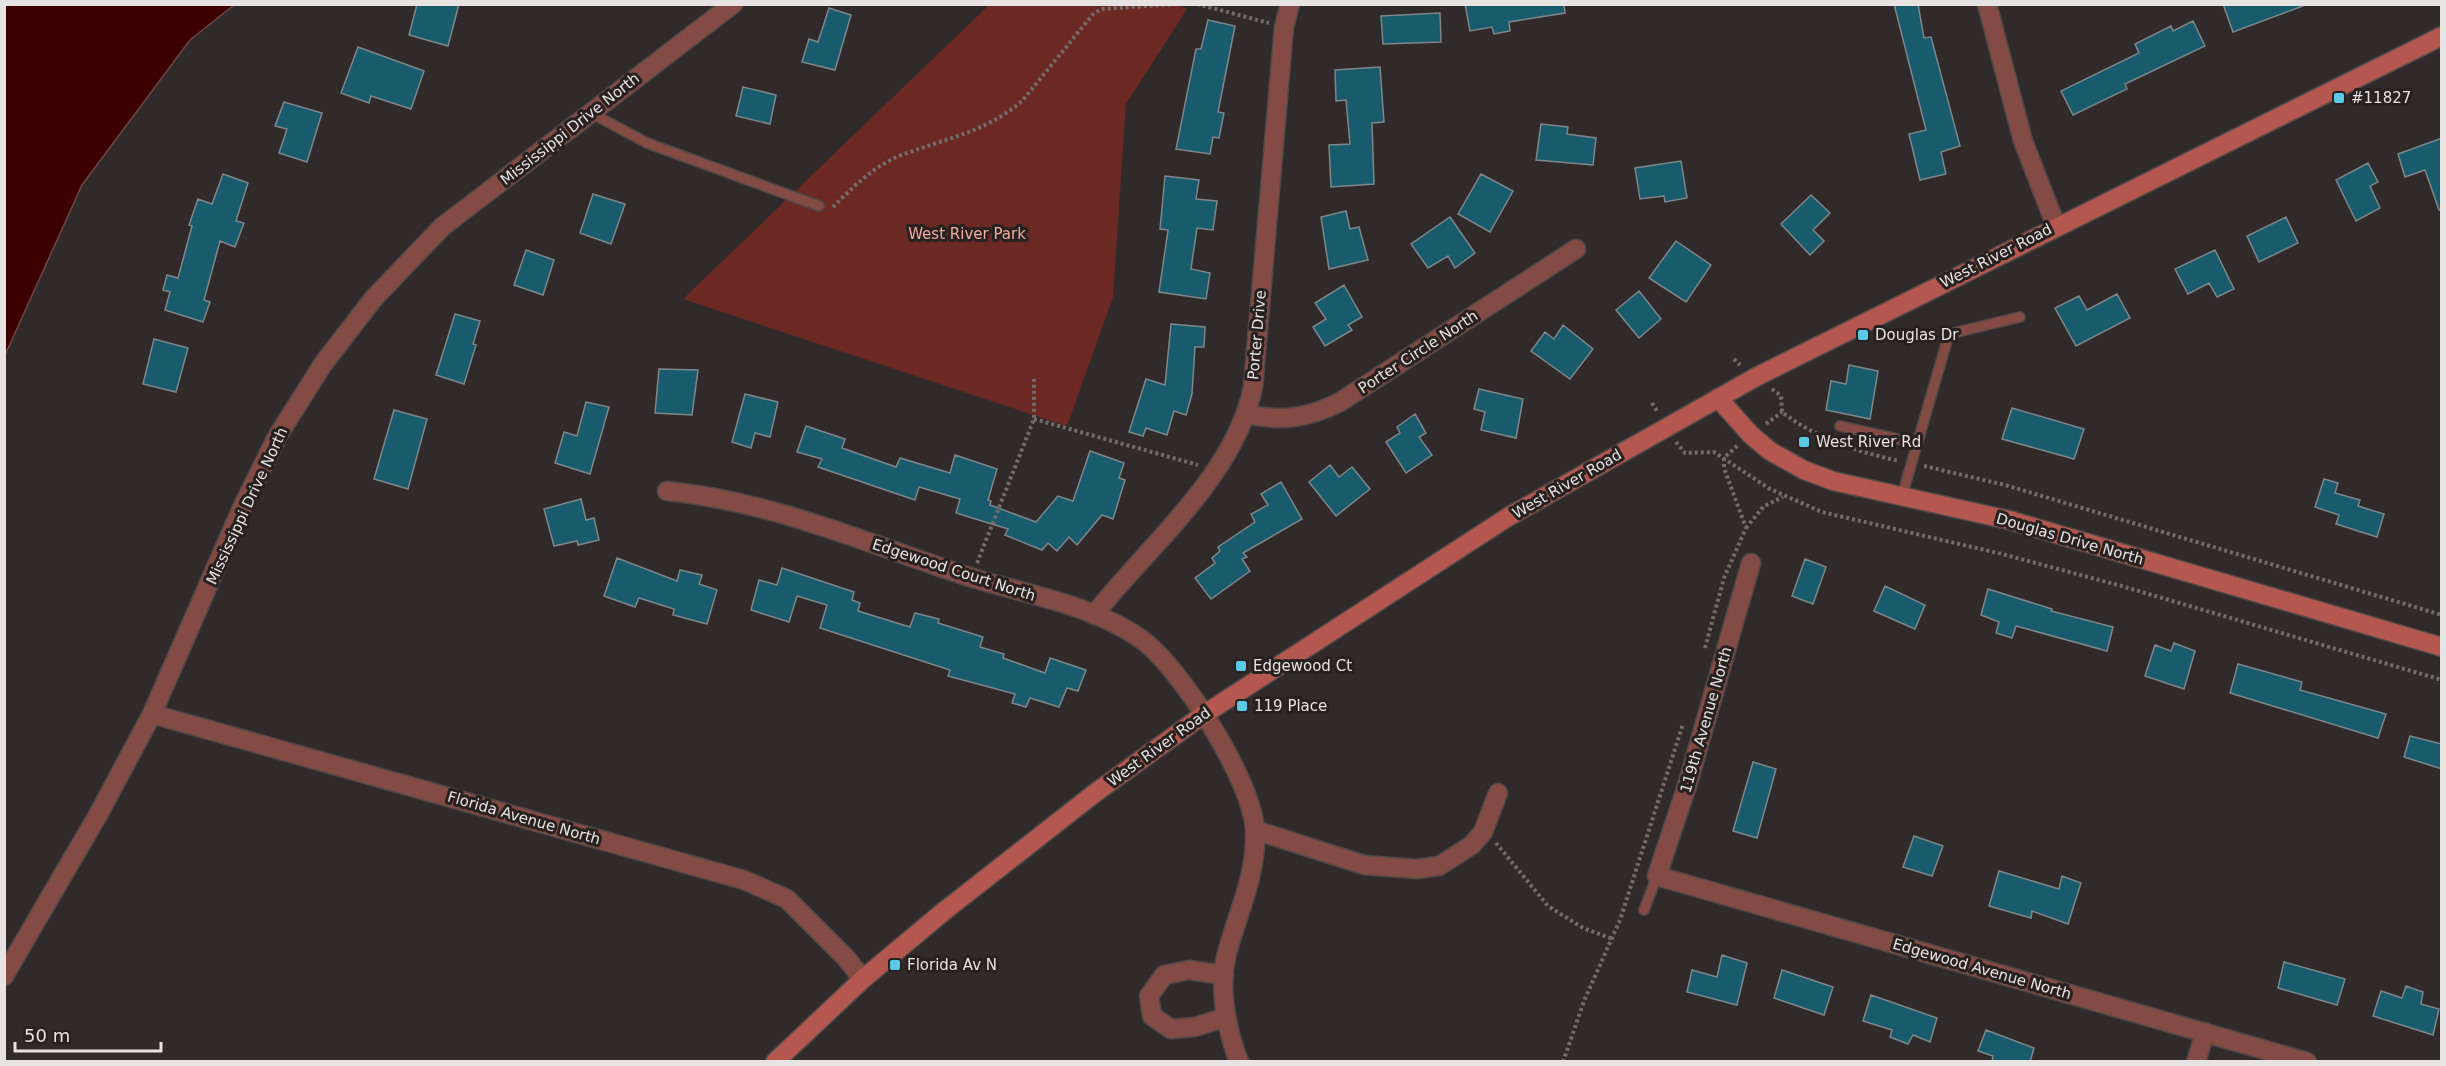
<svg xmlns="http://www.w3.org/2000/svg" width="2446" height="1066" font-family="'DejaVu Sans',sans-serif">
  <rect width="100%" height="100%" fill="#312a2a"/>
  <path fill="#6c2823" d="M1174,4L1187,9L1126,104L1113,297L1067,426L683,299L989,5Z"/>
  <path fill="#3c0001" stroke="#6f4444" stroke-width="1.5" d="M5,4L234,5L190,40L82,185L5,355Z"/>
  <path fill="#185b6d" stroke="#7f8689" stroke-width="1.5" d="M417,4H459L448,46L409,35Z
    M1465,4H1564L1565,13L1509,22L1510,31L1494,34L1492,27L1470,31Z
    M1894,4H1918L1924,38L1931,37L1960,146L1941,152L1946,174L1920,180L1909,134L1926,130Z
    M2223,4H2303V6L2233,32Z
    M829,8L851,15L835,70L802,62L809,39L818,42Z
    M1440,13L1441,42L1383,44L1381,16Z
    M1208,20L1235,26L1218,112L1224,113L1219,138L1213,137L1210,154L1176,149L1196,49H1201Z
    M2193,21L2205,46L2125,84L2127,89L2073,115L2061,91L2139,53L2135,44L2171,26L2173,31Z
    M358,47L424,71L411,109L371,96L369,103L341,93Z
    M1380,67L1384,122L1372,123L1374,184L1331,187L1329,145L1350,144L1346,100L1336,101L1335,70Z
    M743,87L776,95L770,124L736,116Z
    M284,102L322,113L307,162L279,153L287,129L275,126Z
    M1541,124L1568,127L1567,134L1596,138L1593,165L1536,160Z
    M2442,138V210H2439L2425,170L2405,177L2398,154Z
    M1681,161L1687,198L1665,202L1664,196L1640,199L1635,168Z
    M2368,163L2378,182L2370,186L2380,208L2356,221L2336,180Z
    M223,174L248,183L236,221L244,223L235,247L220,241L204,300L210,302L203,322L165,310L170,292L163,290L167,275L178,278L192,226L189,225L198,199L212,204Z
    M1481,174L1513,191L1490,232L1458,214Z
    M1165,176L1199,180L1196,199L1217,201L1213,230L1197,228L1191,269L1210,273L1206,299L1159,292L1168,230L1160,229Z
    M593,194L625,204L611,244L580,233Z
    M1811,195L1830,213L1813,230L1824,241L1810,255L1781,224Z
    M1346,211L1350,229L1359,227L1368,260L1329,269L1321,217Z
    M1450,217L1475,253L1455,268L1448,256L1428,268L1411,244Z
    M2286,217L2298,243L2259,262L2247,236Z
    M1676,241L1711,265L1686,302L1649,278Z
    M526,250L554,260L543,295L514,285Z
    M2215,250L2234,289L2217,297L2209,283L2188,294L2175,269Z
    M1344,285L1362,317L1348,325L1352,330L1325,346L1313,327L1326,319L1315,303Z
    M1639,291L1661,319L1639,338L1616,310Z
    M2117,294L2130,318L2076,346L2055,308L2079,296L2087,310Z
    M455,314L480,321L473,344L476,345L464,384L436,375Z
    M1171,324L1205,327L1204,347H1195L1192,394L1186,415L1174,411L1167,435L1146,428L1143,436L1129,432L1146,379L1165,385Z
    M1563,325L1593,349L1570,379L1531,351L1545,332L1554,339Z
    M154,339L188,348L176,392L143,384Z
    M1849,365L1878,371L1870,419L1826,410L1831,381L1846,384Z
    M659,369L698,370L692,415L655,413Z
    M1479,389L1523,399L1516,438L1481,430L1485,412L1474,409Z
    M745,394L778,402L770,437L755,433L751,448L732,442Z
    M586,402L609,407L590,474L555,463L564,432L577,436Z
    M2012,408L2084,429L2074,459L2002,439Z
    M394,410L427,419L408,489L374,479Z
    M1415,414L1426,433L1419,437L1432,455L1406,473L1386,442L1400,433L1397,427Z
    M806,426L845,439L842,448L896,467L900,458L950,473L955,455L997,469L988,500L991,501L990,505L1036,522L1058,496L1073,501L1090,451L1124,463L1119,478L1125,480L1113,519L1102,515L1077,545L1069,537L1057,551L1048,543L1042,550L1005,535L1008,529L956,513L960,499L919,487L915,500L818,467L822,459L797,452Z
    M1330,465L1339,477L1352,467L1370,489L1336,516L1309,482Z
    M2324,479L2338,483L2335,493L2360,500L2358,506L2384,514L2377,537L2336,524L2339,515L2315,507Z
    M1281,482L1302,519L1243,553L1247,557L1242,559L1250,571L1211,599L1195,578L1215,563L1212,558L1220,551L1218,547L1255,522L1251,514L1268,505L1261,494Z
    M581,499L586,520L594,518L599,540L578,545L577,541L554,546L544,509Z
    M617,558L677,581L680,570L702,575L699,584L717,590L707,624L673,615L674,609L639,598L635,607L604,596Z
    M1805,559L1826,567L1813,604L1792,596Z
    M782,568L854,592L852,600L860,603L858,611L910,627L915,613L939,619L938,623L983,637L980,647L1004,654L1003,658L1045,673L1050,658L1086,670L1078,691L1067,688L1059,707L1030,698L1026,707L1012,703L1015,694L948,676L950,670L820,628L827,605L797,596L789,622L751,610L759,580L777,585Z
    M1885,586L1925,605L1915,629L1874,611Z
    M1988,589L2052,609L2051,611L2113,627L2107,651L2016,626L2012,638L1996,633L1999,622L1981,615Z
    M2174,643L2195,651L2184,689L2145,676L2155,645L2171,651Z
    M2238,664L2302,682L2300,690L2386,714L2378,738L2230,693Z
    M2410,736L2442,744V769L2404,757Z
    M1753,762L1776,769L1757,838L1733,831Z
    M1914,836L1943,846L1932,876L1903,867Z
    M1999,871L2059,889L2062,876L2081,883L2068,924L2032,911L2031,918L1989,906Z
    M1722,955L1747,963L1737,1005L1687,992L1692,970L1717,977Z
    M2284,962L2345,979L2337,1005L2278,988Z
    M1782,970L1833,987L1824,1015L1774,998Z
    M2406,986L2423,992L2421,1004L2439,1009L2433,1035L2373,1016L2381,991L2402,998Z
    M1871,995L1937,1018L1930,1042L1913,1035L1908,1044L1890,1037L1892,1030L1863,1021Z
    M1986,1030L2034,1048L2030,1062H1992L1993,1056L1978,1051Z"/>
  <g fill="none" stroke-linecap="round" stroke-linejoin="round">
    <defs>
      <path id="lane" d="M591,113L647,143L819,206
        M1840,426L1916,443
        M1902,496L1949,334L2020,317
        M1644,910L1657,876"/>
      <path id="street" d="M1987,4L2023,141L2056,226
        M1247,414C1281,422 1309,418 1340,402L1576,249
        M667,491C776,502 870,545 973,578C1029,595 1093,605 1141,639C1181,668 1253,781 1255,831C1257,874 1238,912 1227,953C1218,989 1226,1027 1239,1062
        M1751,563L1687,786L1657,876L2307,1062
        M1094,615C1149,545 1235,476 1253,387L1284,27L1290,4
        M152,714L744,880L787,899L845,957L863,979
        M1255,830L1364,865L1417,869L1439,866L1472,845L1483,832L1498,793
        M1224,975L1189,970L1164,975L1149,996L1152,1016L1171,1029L1195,1027L1226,1017
        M4,976L98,815L152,714L241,510L277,437L323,364L374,298L442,227L733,4
        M2196,1062L2205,1032"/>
      <path id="secondary" d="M1718,398L1751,435L1770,451L1804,470L1833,481L2009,520L2442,647
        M775,1062L863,979L943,912L1095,793L1203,715L1508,517L1756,377L2442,36"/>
    </defs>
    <use href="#lane" stroke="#4e4847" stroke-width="12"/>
    <use href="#street" stroke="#4e4847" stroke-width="21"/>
    <use href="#secondary" stroke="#4e4847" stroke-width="21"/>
    <path stroke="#726c6b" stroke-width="4" stroke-dasharray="3 3" stroke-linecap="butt" d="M1197,4L1269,23
      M833,207C853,187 873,167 899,156C943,139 985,133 1022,101L1094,13L1102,9L1178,4
      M1734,359L1740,365
      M1772,389L1781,396L1782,412C1815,438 1858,452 1899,461
      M1652,403L1658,413
      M1034,419L1198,465
      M1766,424L1782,412
      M1676,442L1685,453L1714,452L1770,489L1822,512L2002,554L2118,585L2442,680
      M1924,466L2005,485L2442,615
      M1746,528L1764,506L1783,497
      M977,563L1034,419V379
      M1705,648L1724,578L1746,528L1724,468V458L1738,445
      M1496,843L1548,906L1583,928L1613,939
      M1563,1062L1584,1001L1620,920L1683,724"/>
    <use href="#lane" stroke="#844a44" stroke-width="9"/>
    <use href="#street" stroke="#844a44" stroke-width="18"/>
    <use href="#secondary" stroke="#b4584f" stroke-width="18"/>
  </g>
  <g fill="#5bc8e7" stroke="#272120" stroke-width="2">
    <rect x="2333" y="92" width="12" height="12" rx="3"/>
    <rect x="1857" y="329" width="12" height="12" rx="3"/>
    <rect x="1798" y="436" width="12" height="12" rx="3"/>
    <rect x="1235" y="660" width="12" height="12" rx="3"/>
    <rect x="1236" y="700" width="12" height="12" rx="3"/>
    <rect x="889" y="959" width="12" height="12" rx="3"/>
  </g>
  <g text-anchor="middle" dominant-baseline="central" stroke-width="6" stroke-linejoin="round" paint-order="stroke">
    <g font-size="15" fill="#e7e3e2" stroke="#272120" text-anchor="start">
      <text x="2351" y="98">#11827</text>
      <text x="1875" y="335">Douglas Dr</text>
      <text x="1816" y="442">West River Rd</text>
      <text x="1253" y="666">Edgewood Ct</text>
      <text x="1254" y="706">119 Place</text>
      <text x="907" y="965">Florida Av N</text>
    </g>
    <g font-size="15" fill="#e7e3e2" stroke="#272120">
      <text transform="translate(570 129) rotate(-38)">Mississippi Drive North</text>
      <text transform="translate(1996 256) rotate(-27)">West River Road</text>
      <text transform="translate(1257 335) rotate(-85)">Porter Drive</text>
      <text transform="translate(1418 352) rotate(-33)">Porter Circle North</text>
      <text transform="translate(1567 484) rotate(-30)">West River Road</text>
      <text transform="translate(247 506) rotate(-65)">Mississippi Drive North</text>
      <text transform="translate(2070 539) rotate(16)">Douglas Drive North</text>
      <text transform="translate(954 570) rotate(18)">Edgewood Court North</text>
      <text transform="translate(1706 720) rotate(-74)">119th Avenue North</text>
      <text transform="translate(1159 747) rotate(-36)">West River Road</text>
      <text transform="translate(524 818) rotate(16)">Florida Avenue North</text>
      <text transform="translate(1982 969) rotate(16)">Edgewood Avenue North</text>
    </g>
    <g font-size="15" fill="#f4aaa1" stroke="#272120">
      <text x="967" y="234">West River Park</text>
    </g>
  </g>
  <rect width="2446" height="1066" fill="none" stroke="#e7e3e2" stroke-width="12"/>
  <path d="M15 1042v9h146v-9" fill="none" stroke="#e7e3e2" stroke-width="3"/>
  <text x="24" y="1042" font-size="18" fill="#e7e3e2" stroke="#272120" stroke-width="4.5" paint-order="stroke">50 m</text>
</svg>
